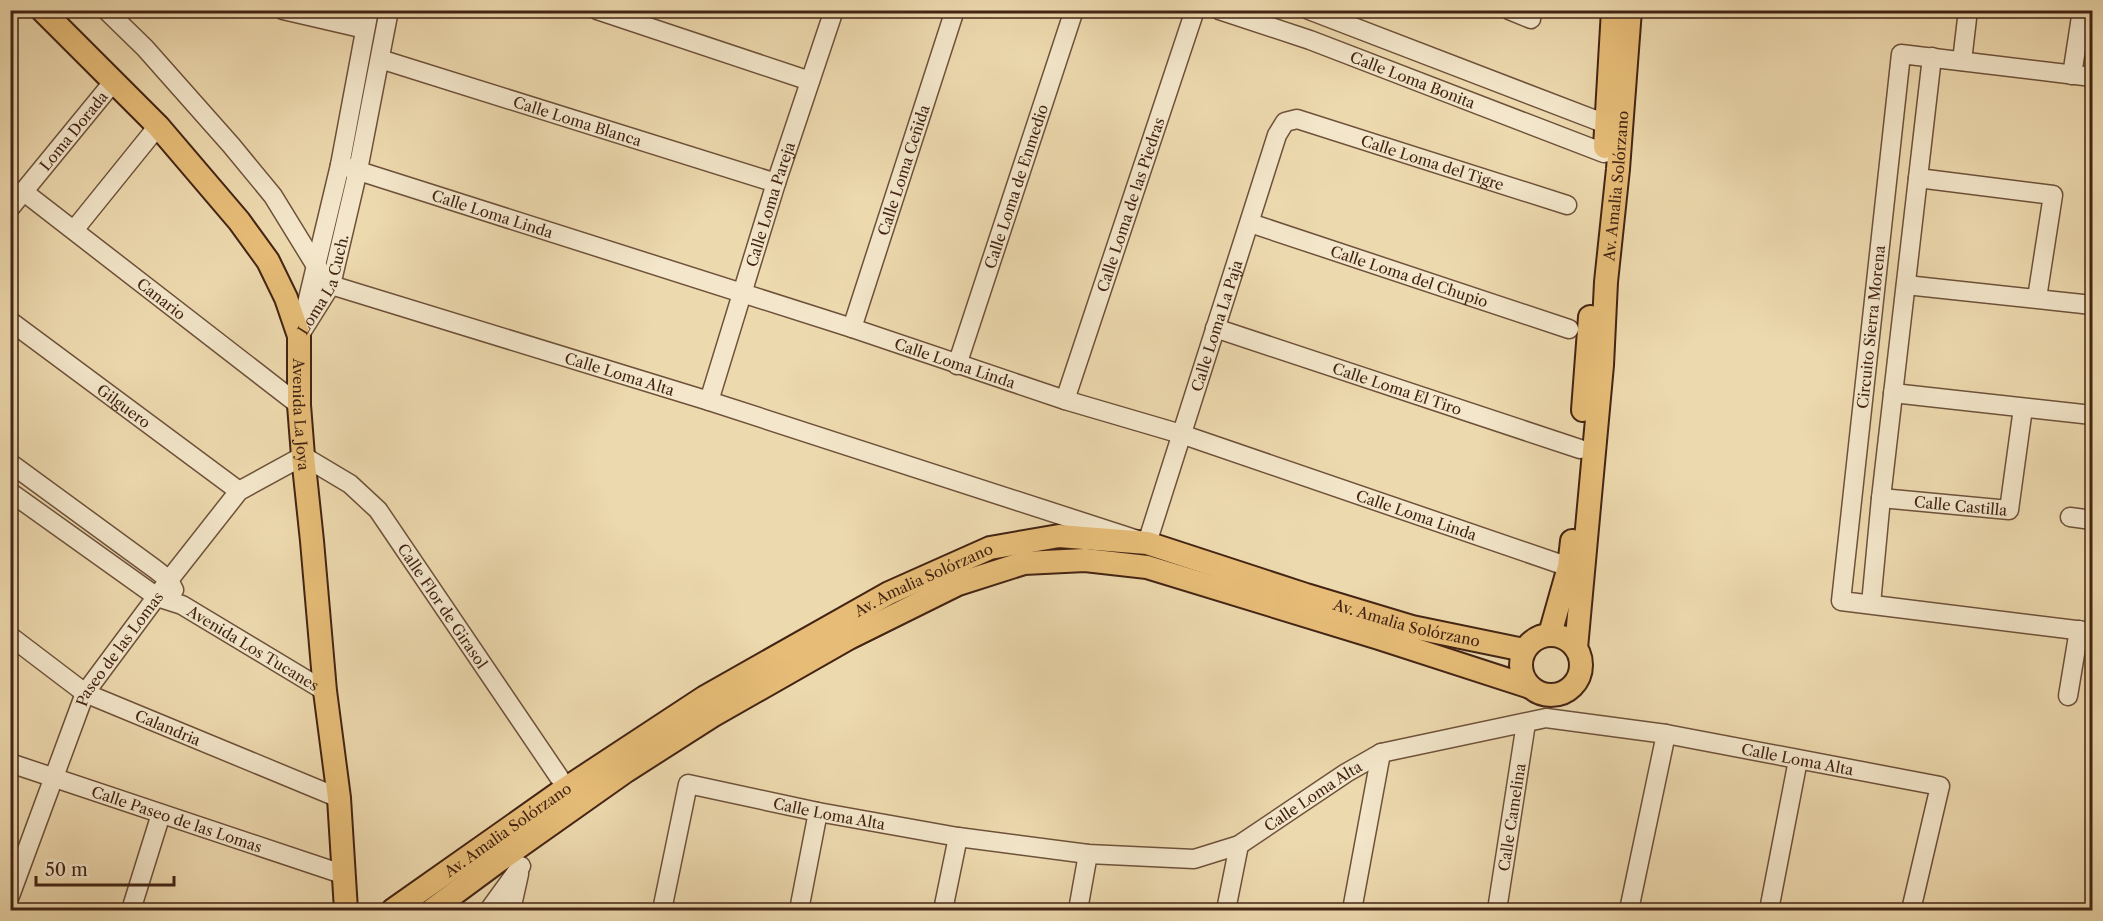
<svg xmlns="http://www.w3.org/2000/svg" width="2103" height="921" font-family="'Libre Caslon Text',serif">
  <rect width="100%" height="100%" fill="#edd9ae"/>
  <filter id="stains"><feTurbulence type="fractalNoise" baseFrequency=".00333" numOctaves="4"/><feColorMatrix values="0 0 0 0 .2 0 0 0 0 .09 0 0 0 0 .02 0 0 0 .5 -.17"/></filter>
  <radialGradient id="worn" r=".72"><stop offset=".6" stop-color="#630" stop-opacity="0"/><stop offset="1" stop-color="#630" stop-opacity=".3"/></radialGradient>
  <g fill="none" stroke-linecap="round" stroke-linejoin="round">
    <defs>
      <g id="minor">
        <path d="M106,10L145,48L231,145L273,196L316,266L331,285"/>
        <path d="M283,10L365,29"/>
        <path d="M597,10L810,81"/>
        <path id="s1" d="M1219,10L1310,40L1604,153"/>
        <path d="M1309,10L1606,124"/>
        <path d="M1509,10L1531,19L1532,10"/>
        <path id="s2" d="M380,59L776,183"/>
        <path d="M1962,61L1968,10"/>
        <path d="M2072,75L2082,10"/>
        <path d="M2092,77L1901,54L1841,601L2092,632"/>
        <path id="s3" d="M340,165L852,328L1065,400L1181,434L1569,567"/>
        <path d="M1918,178L2053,195L2037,298"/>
        <path id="s4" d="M24,192L299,405"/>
        <path id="s5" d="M10,208L114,81"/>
        <path id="s6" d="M1250,223L1569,329"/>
        <path d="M74,230L158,126"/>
        <path id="s7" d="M331,285L709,401L1147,543L1277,135L1285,122L1297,119L1567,205"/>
        <path d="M1906,285L2092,305"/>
        <path d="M303,320L340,165L369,10"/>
        <path id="s8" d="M10,321L239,491"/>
        <path id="s9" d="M852,328L955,10"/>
        <path id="s10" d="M1215,328L1580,449"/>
        <path id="s11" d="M299,336L331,285L358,170L389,10"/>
        <path id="s12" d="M957,365L1074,10"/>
        <path d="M1893,393L2092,415"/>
        <path id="s13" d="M1065,400L1195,10"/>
        <path id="s14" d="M709,401L776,183L834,10"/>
        <path d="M10,463L155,569L169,580L174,590"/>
        <path id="s15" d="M10,492L157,597L182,605L325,691"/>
        <path id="s16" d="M1881,498L2009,510L2023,408"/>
        <path d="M2070,517L2092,520"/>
        <path d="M1871,604L1881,498L1932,57"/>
        <path id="s17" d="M10,636L85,693L339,798"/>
        <path d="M2068,696L2079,630"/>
        <path id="s18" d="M10,763L342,874"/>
        <path id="s19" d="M10,896L85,693L169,580L239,491L303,456L350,484L378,510L559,777"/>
        <path d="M131,910L161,814"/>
        <path d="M489,910L521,866"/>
        <path d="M511,910L519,874"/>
        <path id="s20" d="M662,910L688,784L818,812L958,837L1088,854L1194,859L1239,845L1346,773L1381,753L1546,718L1666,734L1940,786L1911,910"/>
        <path d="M799,910L818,812"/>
        <path d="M943,910L958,837"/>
        <path d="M1078,910L1088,854"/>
        <path d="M1226,910L1239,845"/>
        <path d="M1352,910L1381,753"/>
        <path id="s21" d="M1497,910L1526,723"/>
        <path d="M1629,910L1666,734"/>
        <path d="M1769,910L1798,760"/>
      </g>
      <g id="major">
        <path id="s22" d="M42,10L158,126L239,221L268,261L286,298L299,336V405L303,456L312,541L325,691L339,798L346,910"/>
        <path d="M1605,147L1613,10"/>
        <path d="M1583,410L1590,317"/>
        <path d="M1550,634L1569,567L1572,541"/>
        <circle cx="1551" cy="665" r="30"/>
        <path id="s23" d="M1576,648L1602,365L1606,282L1618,169L1630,10"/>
        <path id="s24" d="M393,910L559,793L705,697L889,593L990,548L1059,536L1147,543L1306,595L1412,627L1524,650"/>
        <path d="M432,910L497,862L626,771L712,716L849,638L958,584L1024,563L1085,560L1147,567L1379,638L1530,687"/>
      </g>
    </defs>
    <use href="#minor" stroke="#6e513a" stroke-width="21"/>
    <use href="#major" stroke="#432414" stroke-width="26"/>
    <use href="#minor" stroke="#f3e6ca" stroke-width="18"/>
    <use href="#major" stroke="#e6bc77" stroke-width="22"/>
  </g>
  <g text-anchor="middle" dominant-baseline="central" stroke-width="4.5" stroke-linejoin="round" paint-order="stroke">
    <g font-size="15" fill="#432414" stroke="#f3e6ca">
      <text stroke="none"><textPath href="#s1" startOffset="206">Calle Loma Bonita</textPath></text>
      <text stroke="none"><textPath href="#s2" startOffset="207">Calle Loma Blanca</textPath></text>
      <text stroke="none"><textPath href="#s5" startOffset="100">Loma Dorada</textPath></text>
      <text stroke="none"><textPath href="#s7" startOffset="1454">Calle Loma del Tigre</textPath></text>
      <text stroke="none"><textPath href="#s9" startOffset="166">Calle Loma Ceñida</textPath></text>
      <text stroke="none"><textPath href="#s23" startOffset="464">Av. Amalia Solórzano</textPath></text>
      <text stroke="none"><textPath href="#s12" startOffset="188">Calle Loma de Enmedio</textPath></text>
      <text stroke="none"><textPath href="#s14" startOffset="206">Calle Loma Pareja</textPath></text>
      <text stroke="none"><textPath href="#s13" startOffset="206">Calle Loma de las Piedras</textPath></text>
      <text stroke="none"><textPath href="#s3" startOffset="160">Calle Loma Linda</textPath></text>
      <text stroke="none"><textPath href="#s6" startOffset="168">Calle Loma del Chupio</textPath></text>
      <text stroke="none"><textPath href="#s11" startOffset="58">Loma La Cuch.</textPath></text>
      <text stroke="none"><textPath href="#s4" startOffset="174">Canario</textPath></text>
      <text stroke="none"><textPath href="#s7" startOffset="1084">Calle Loma La Paja</textPath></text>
      <text transform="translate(1871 327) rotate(-84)">Circuito Sierra Morena</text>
      <text stroke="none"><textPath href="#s3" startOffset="646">Calle Loma Linda</textPath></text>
      <text stroke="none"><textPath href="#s7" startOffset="302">Calle Loma Alta</textPath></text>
      <text stroke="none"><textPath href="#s10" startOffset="192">Calle Loma El Tiro</textPath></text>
      <text stroke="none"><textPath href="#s8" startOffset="142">Gilguero</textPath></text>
      <text stroke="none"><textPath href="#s22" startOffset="498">Avenida La Joya</textPath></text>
      <text stroke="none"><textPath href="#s16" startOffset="80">Calle Castilla</textPath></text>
      <text stroke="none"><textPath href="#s3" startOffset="1132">Calle Loma Linda</textPath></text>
      <text stroke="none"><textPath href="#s24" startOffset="626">Av. Amalia Solórzano</textPath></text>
      <text stroke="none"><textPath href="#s19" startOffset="752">Calle Flor de Girasol</textPath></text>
      <text stroke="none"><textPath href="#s24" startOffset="1130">Av. Amalia Solórzano</textPath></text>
      <text stroke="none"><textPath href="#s15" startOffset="290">Avenida Los Tucanes</textPath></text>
      <text stroke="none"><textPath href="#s19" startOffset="272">Paseo de las Lomas</textPath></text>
      <text stroke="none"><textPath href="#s17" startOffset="184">Calandria</textPath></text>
      <text stroke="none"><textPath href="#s20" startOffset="1281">Calle Loma Alta</textPath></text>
      <text stroke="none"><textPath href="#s20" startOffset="777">Calle Loma Alta</textPath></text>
      <text stroke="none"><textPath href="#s20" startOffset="273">Calle Loma Alta</textPath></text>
      <text stroke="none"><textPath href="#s21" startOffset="94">Calle Camelina</textPath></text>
      <text stroke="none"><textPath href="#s18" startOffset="176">Calle Paseo de las Lomas</textPath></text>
      <text stroke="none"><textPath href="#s24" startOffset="140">Av. Amalia Solórzano</textPath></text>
    </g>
  </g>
  <rect width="2103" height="921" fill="none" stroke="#edd9ae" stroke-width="36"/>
  <rect x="12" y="12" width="2079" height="897" fill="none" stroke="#432414" stroke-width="3"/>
  <rect x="18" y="18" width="2067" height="885" fill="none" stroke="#432414" stroke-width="1.5"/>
  <path d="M36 876v9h138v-9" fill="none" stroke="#432414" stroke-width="3"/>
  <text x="45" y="876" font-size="18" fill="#432414" stroke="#f3e6ca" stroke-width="4.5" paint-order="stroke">50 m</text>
  <rect width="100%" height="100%" filter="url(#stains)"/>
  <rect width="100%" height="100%" fill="url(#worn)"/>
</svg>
